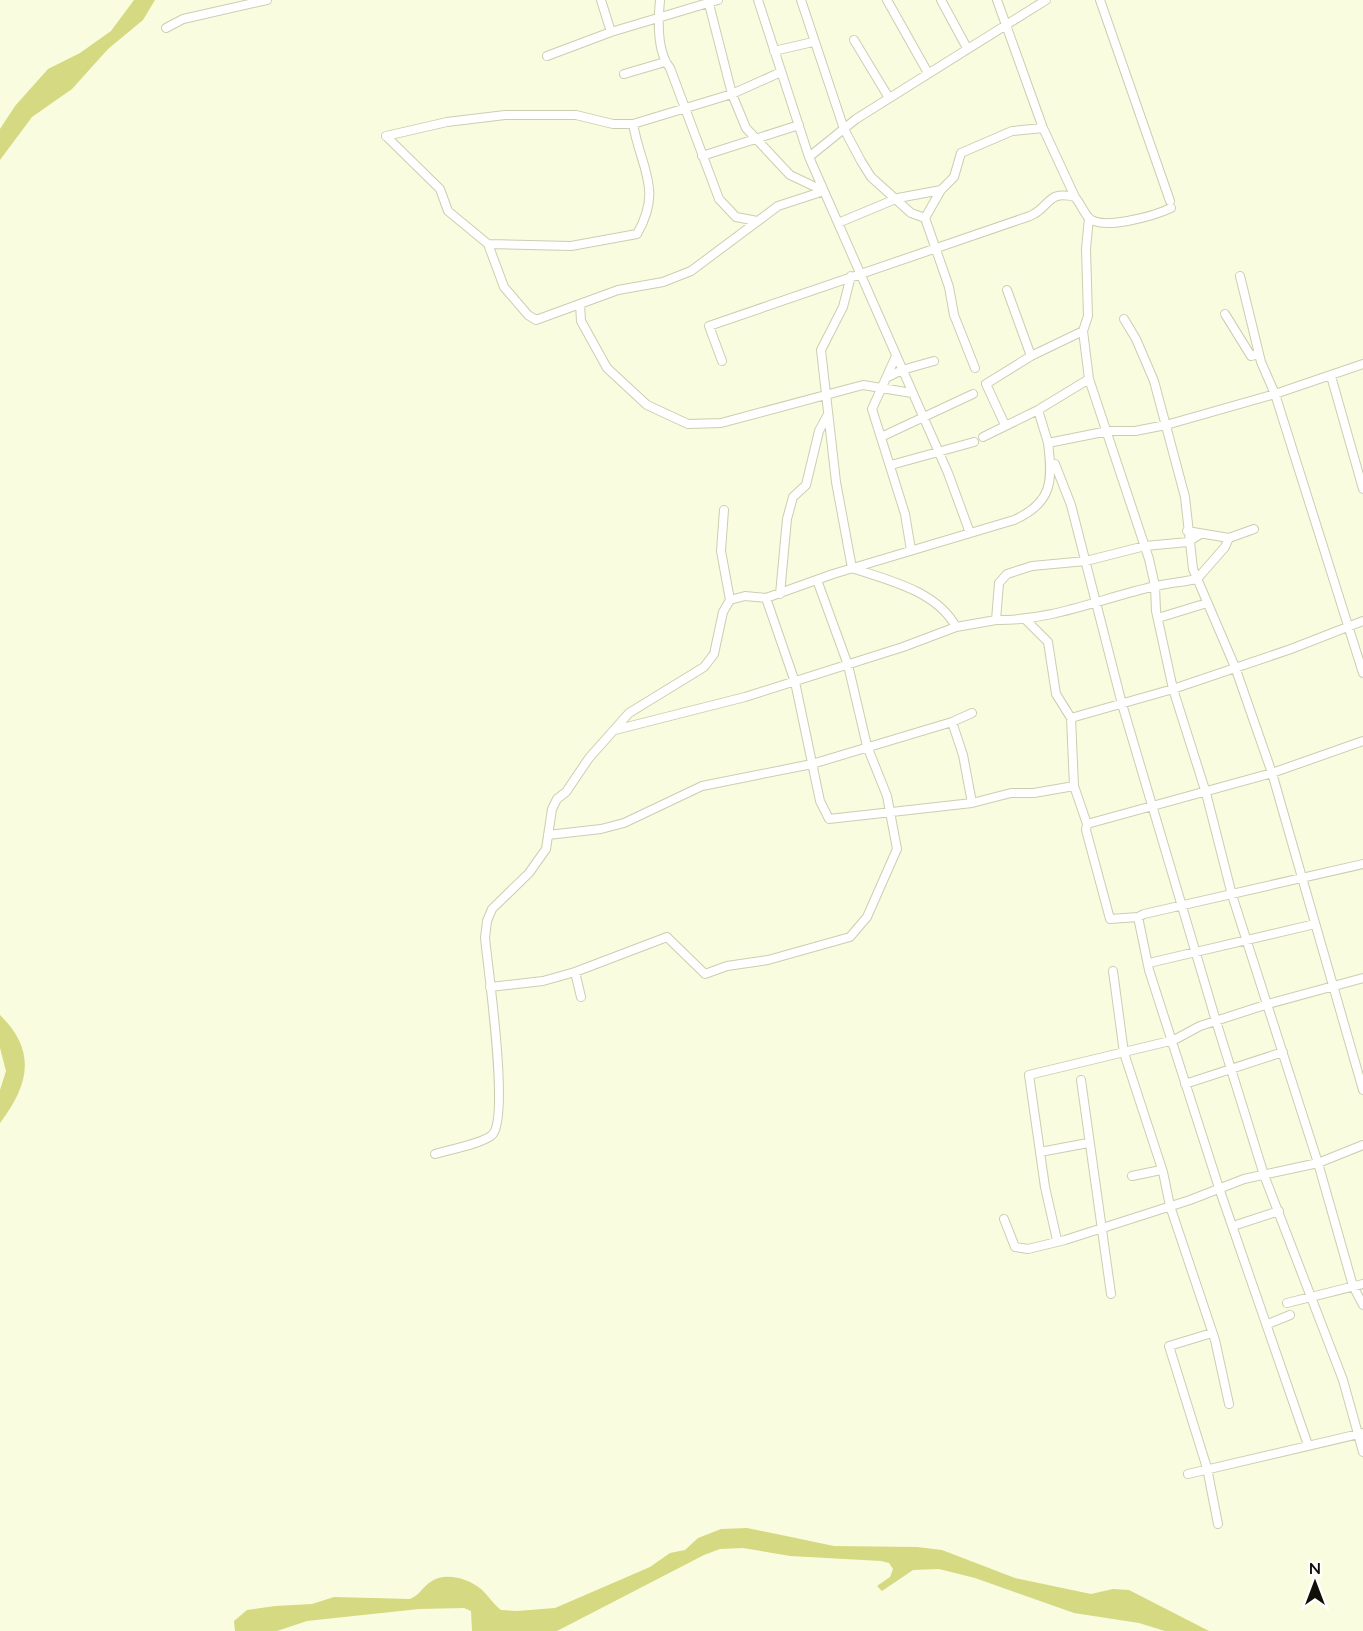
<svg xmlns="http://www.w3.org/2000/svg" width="1363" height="1631" font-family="Lato,sans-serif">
  <rect width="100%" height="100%" fill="#fafcdf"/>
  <path fill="#d5d981" d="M134,0H155L143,20L108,49L72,89L32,117L0,160V129L15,106L48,69L80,53L111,31Z
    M0,1015C37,1051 29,1085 0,1123V1090L6,1071L0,1048Z
    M747,1528L834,1546L917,1547L942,1550L1015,1578L1091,1594L1113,1589L1129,1590L1209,1631H1165L1139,1623L1074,1613L975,1578L939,1569L913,1570L882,1591L877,1586L890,1577L893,1569L889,1563L881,1561L790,1556L743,1548L720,1549L704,1555L557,1631H472L471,1611L464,1608L419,1609L307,1621L277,1631H235L234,1621L247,1610L275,1606L312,1604L334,1597L410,1599C420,1595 422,1587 432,1581C446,1572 469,1579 481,1589C488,1595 493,1604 501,1610L517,1611L555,1608L650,1567L670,1553L685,1550L698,1538L721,1529Z"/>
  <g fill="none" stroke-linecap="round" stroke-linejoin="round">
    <defs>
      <path id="street" d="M601,0L611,32
        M660,0C658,20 657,52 670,68L719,199L736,217L757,221
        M758,0L809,157L948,473L970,533
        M801,0L844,129L861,161L871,177L911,213L925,218L949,287L954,315L975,368
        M887,0L928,73
        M941,0L967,48
        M997,0L1043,128L1075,197
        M1100,0L1170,201
        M166,28L183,19L267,0
        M854,40L889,98
        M774,51L813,42
        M547,56L611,32L718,0
        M624,74L665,62
        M386,136L440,189L448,211L488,244L504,287L528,315L536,320L618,290L663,282L691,271L778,206L824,191L790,175L746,128L732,94L708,0
        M386,136L447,122L505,115H576L613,124H633L732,94L781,72
        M702,156L799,125
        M809,157L856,119L1046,0
        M925,218L941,190L954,177L961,153L1012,131L1043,128
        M1089,218L1086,249L1088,316L1083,331L1089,379L1149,559L1155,586L1156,611L1173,689L1206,793L1232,895L1318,1163L1353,1286L1363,1305
        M838,223L898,198L941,190
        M488,244L571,246L637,234C663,189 641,169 633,124
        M851,276L843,307L821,350L836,482L852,568C888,580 937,591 956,627
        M1240,276L1261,362L1275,394L1363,673
        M1007,290L1031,356
        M580,304L581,321L607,368L647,405L688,424L721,423L863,385L912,393
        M1225,314L1251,356L1259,354
        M1124,319L1136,339L1154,381L1185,497L1193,569L1235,667L1272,773L1363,1090
        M896,356L872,409L905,514L911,550
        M722,361L709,326L1030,216C1051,207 1046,190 1075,197C1080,203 1083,211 1088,217C1101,232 1156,215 1171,208
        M1331,376L1363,489
        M886,378L902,370L934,361
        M1038,410L1049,446
        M1005,425L986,384L1031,356L1083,331
        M881,437L973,394
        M983,437L1038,410L1089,379
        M1055,464L1071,505L1122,704L1216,1021L1264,1175L1343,1380L1363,1452
        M891,465L974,442
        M724,510L721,551L730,600
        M1187,531L1229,538L1254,529
        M1199,535L1188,542L1145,546L1086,561L1032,566L1007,574L999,583L996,620C1053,621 1101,598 1156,586C1169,583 1183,582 1197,579L1225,547L1229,538
        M780,594L787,519L793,497L806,485L819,431L827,416
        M766,598L795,682L820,801L829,819L972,803L963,755L952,722
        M1158,618L1207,603
        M1026,620L1048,642L1056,694L1071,718L1074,786L1087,824L1086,830L1110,919L1138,917L1144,914L1363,864
        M1071,718L1173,689L1291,649L1363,621
        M615,730L745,697L903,647L956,627L996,620
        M972,803L1011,793H1034L1074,786
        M1087,824L1272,773L1363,741
        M548,835L601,829L624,823L702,786L812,764L952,722L972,713
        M1138,917L1149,970L1219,1188L1308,1445
        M1149,963L1315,924
        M1113,971L1124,1053L1163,1172L1170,1206L1215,1340L1229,1404
        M575,972L581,997
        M490,987L543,981L575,972L667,937L705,974L727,966L768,960L850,937L867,917L897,849L887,796L867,746L848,665L817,580
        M1081,1080L1111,1294
        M1185,1084L1283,1052
        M1040,1152L1088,1143
        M435,1154C448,1150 484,1143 492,1135C510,1119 488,969 485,938L487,921L492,909L529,873L546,849L552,809L557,799L566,792L589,758L629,713L704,667L714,654L723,612L730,600L745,596L766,598L833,574L1014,520C1052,503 1053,482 1048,443L1108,431H1135L1166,425L1275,394L1363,364
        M1132,1176L1161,1170
        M1004,1219L1015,1247L1028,1249L1065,1240L1190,1200L1244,1179L1318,1163L1363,1145
        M1233,1226L1279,1211
        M1057,1240L1045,1187L1029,1075L1174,1040L1200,1026L1268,1004L1363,978
        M1287,1303L1363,1284
        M1268,1324L1290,1315
        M1212,1333L1169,1346L1207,1468L1218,1524
        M1188,1474L1363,1433"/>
    </defs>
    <use href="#street" stroke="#cbceb2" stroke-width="10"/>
    <use href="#street" stroke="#fff" stroke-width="8"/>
  </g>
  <g transform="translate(1315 1583)" stroke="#ffffff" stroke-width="4.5" paint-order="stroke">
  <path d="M0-4.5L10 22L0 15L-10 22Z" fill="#101007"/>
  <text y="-9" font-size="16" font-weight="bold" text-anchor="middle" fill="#101007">N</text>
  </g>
</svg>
